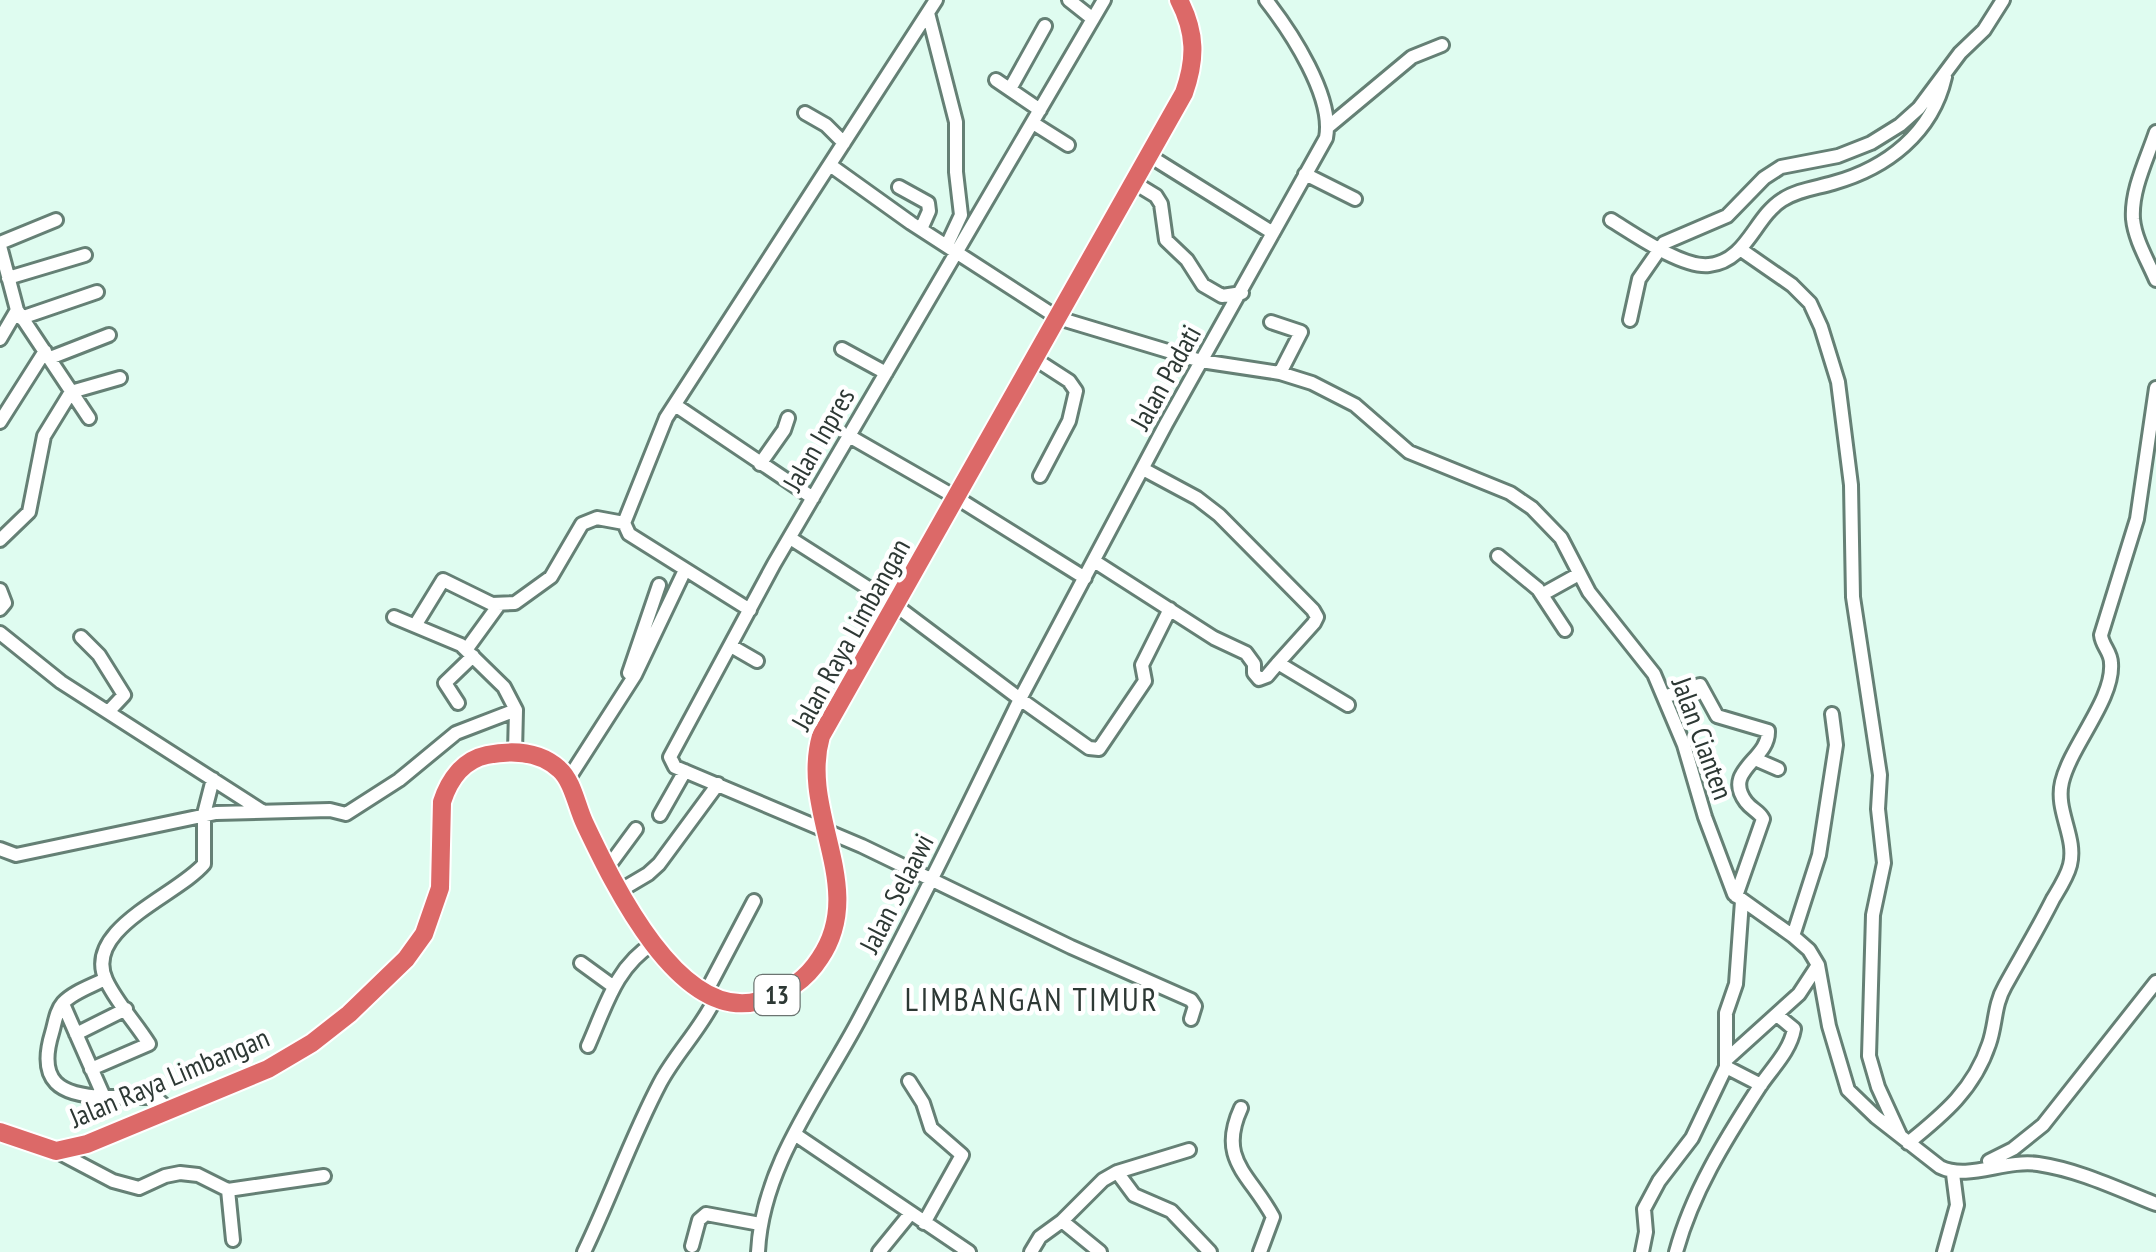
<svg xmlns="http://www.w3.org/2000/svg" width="2156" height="1252" font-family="'PT Sans Narrow',sans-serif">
  <rect width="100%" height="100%" fill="#dffcf0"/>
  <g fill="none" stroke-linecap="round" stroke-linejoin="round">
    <defs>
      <path id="minor" d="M1069,0L1093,19
        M1104,0L774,564L670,757L675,767L862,846L1071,947L1191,1000L1195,1006L1191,1019
        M928,13L956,122V172L961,215L947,245
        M996,80L1040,110
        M1010,89L1045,26
        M805,113L826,125L844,143
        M1033,123L1068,145
        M1328,127L1412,57L1442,45
        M2156,132C2147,159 2131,190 2133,219C2135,240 2148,261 2156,280
        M1148,155L1273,233
        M830,165L911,223L1058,318L1201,361L1280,373L1312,383L1355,405L1409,452L1510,493L1532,508L1561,538L1589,592L1654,674L1684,745L1705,817L1734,894L1793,936L1809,950L1818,965L1829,1026L1848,1090L1876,1117L1940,1167C1968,1181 2005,1159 2038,1164C2079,1170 2118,1189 2156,1204
        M1305,174L1355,199
        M1133,182L1156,196L1161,204L1166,240L1187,260L1203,285L1222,296L1242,293
        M899,187L928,203L929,211L921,229
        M1611,220C1634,234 1682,268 1709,265C1747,261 1754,218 1782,200C1797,190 1816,188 1833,183C1887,168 1932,133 1945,77
        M0,243L56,220
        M0,246L17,310L89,418
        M1740,249L1792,285L1810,303L1821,327L1838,382L1851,485L1853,597L1880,775L1878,809L1884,863L1873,915L1869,1056L1878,1087L1900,1135
        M8,278L85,255
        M21,318L97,292
        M1630,320L1639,279L1664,243L1727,216L1764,178L1781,167L1838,156L1871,143L1900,125L1919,108L1960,53L1984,30L2003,0
        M1271,322L1301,332L1280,373
        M0,339L17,310
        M842,349L886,373
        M50,358L109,335
        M1035,359L1069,381L1076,391L1069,421L1040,476
        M675,405L813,498
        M0,422L45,351
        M849,436L957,498L1085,578
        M760,464L784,430L788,418
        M1143,469L1197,498L1219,515L1313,610L1317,617L1314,623L1278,663L1348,705
        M624,523L629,534L750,610
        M0,540L29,512L44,436L71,392L120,378
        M1498,556L1538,589L1565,630
        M1094,561L1214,638L1246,653L1254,664V673L1259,679L1267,676L1278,663
        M0,590L5,603L0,609
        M1543,594L1579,574
        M1170,609L1142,665L1145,681L1099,749L1089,748L1020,699L1166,424L1326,138C1334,97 1291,32 1266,0
        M394,617L461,645L504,687L516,710L515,752
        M416,624L443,580L492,604L515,603L551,577L582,524L597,518L624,523L666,418L936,0
        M0,633L61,682L262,811
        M81,637L99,655L124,695L109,711
        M731,646L757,661
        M466,650L498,606
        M629,673L659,585
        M1664,697L1700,685L1717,716L1768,731C1769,760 1722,770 1746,802C1752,810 1759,811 1763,819L1736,896
        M458,703L445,683L473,656
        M1755,759L1778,769
        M567,781L635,675L685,570
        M660,815L685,771
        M0,849L16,855L216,813L330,810L346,814L399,780L456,733L516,710
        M608,867L636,829
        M621,890L648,874L659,864L718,784
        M1793,936L1819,855L1836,745L1832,714
        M581,963L614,987
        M705,994L754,901
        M63,1004L104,1097H155L170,1111
        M76,1034L126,1009
        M588,1046C605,1008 616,966 653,944
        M1727,1059L1799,994L1818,965
        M1726,1067L1761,1085
        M91,1069L149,1044C136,1023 116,1002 106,980C82,929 178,895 204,864V814L213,779
        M909,1081L923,1103L931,1128L962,1155L924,1223
        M104,1097C60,1095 37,1082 52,1033C55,1023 56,1011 63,1003C73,992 92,986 105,979
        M1241,1108C1217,1160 1250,1174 1273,1217L1260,1252
        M796,1135L969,1252
        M1908,1143C1944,1114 1974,1089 1989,1044C1996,1024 1994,1005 2005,986C2021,957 2038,929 2053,899C2059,889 2067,877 2070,865C2077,837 2055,811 2062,782C2071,745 2114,699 2111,663C2111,652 2102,646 2101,635L2137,519L2156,388
        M56,1151L113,1181L139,1188L165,1176L180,1173L198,1175L228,1190L324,1176
        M1989,1161L2013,1149L2043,1125L2156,982
        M1117,1172L1189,1150
        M228,1190L233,1240
        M1062,1221L1103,1180L1117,1172L1134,1195L1171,1211L1210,1252
        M692,1246L699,1220L706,1214L760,1224
        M584,1252C611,1196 631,1138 660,1083C676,1053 700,1030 715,999
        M758,1252C762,1166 821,1092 860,1018C916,913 968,806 1020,699L895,605L790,538
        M879,1252L910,1214
        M1031,1252L1040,1237L1062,1221L1100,1252
        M1642,1252L1646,1232L1644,1209L1659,1181L1692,1138L1726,1067V1013L1736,984L1742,901
        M1676,1252C1692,1193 1725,1140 1758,1089C1770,1070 1790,1052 1794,1029L1777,1015
        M1944,1252L1957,1205L1953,1174"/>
      <path id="highway" d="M0,1132L56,1151L87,1144L268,1069L312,1043L349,1014L406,959L424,934L440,888L442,802C449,780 463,760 487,755C512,750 539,751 559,769C573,781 577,808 585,824C613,883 679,1023 759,1001C785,994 806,980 820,958C868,887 799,813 821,736L1184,93C1196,59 1196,33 1179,0"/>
    </defs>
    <use href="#minor" stroke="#658075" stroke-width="18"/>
    <use href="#highway" stroke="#fff" stroke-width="22"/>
    <use href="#minor" stroke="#fff" stroke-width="12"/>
    <use href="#highway" stroke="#dc6968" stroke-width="18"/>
  </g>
  <g text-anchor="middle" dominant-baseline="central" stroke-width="9" stroke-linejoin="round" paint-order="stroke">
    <rect fill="#fff" stroke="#6c7471" stroke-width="2.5" x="754.5" y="975" width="45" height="40" rx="8"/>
    <g font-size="25" font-weight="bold" fill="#2d3834">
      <text x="777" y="995">13</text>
    </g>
    <g font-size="28" fill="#2d3834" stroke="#fff">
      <text transform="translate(1165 377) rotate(-61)">Jalan Padati</text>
      <text transform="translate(818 439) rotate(-60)">Jalan Inpres</text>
      <text transform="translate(850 634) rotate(-61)">Jalan Raya Limbangan</text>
      <text transform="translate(1703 738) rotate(70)">Jalan Cianten</text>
      <text transform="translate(896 893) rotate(-63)">Jalan Selaawi</text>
      <text transform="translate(169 1077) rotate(-23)">Jalan Raya Limbangan</text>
    </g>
    <g font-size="32" letter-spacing="2.5" fill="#2d3834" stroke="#fff">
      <text x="1032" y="999">LIMBANGAN TIMUR</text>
    </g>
  </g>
</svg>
